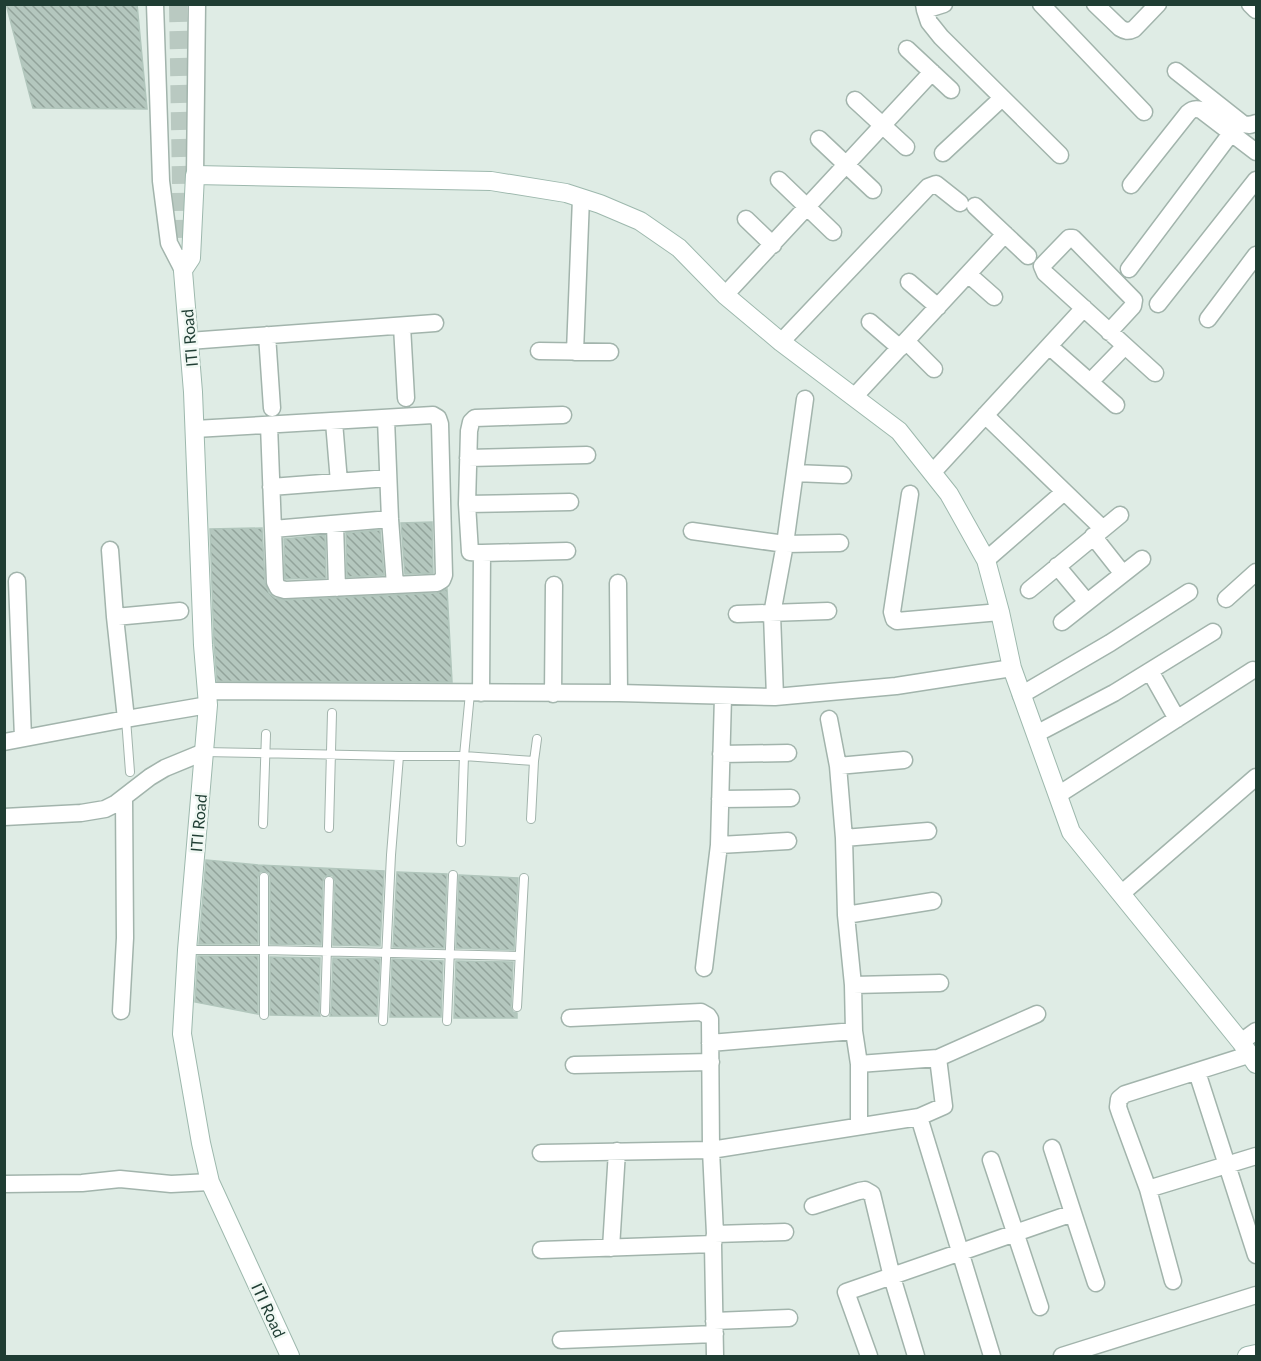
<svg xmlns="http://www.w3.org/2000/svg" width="1261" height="1361" font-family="Lato,sans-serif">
  <defs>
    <pattern id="building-back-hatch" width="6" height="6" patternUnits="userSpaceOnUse" patternTransform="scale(1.5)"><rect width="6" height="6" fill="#b4c7be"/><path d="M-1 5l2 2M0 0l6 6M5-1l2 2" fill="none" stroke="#92a39b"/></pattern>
  </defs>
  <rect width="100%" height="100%" fill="#dfece5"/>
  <path fill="url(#building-back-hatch)" stroke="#b1c6bc" stroke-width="1.5" d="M6,4H137L147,109L33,108Z
    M432,522L433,573L405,574L401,523Z
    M262,528L265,583L269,593L275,598L285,600L437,593L447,589L452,682L217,681L214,644L210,529Z
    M380,530L384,575L347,577L346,533Z
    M325,535L326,578L285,579L284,539Z
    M206,860L258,865L384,871L380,946L333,945L335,881L333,876L329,875L324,877L323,881L321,945L270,944V877L269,873L265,871L260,872L258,877V944H199Z
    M397,872L447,874L444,948L393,947Z
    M459,875L518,878L514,950L456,948Z
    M198,956H258V1014L195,1002Z
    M270,957L320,958L319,1012L320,1016L270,1015Z
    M333,958L380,959L377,1016H330L331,1012Z
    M392,959L443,961L441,1017H390Z
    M456,961L513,962L511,1007L513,1012L517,1013V1018H454Z"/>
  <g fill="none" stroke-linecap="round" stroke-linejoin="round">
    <path stroke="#b9c9c1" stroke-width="18" stroke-dasharray="18 9" stroke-linecap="butt" d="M178,4L182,244"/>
    <defs>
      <path id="lane" d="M126,719L130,772
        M204,752L399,756H464L534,761
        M531,819L534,761L537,739
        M263,824L266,734
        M329,828L332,713
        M461,842L464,756L470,693
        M264,877V1015
        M187,950H265L519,956
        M517,1007L524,878
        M325,1012L329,881
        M383,1021L391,855L399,756
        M447,1021L453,875"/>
      <path id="street" d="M155,4L161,181L169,243L183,270
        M924,4L925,10L944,4
        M1041,4L1144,112
        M1095,4L1120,28C1125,31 1128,32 1134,29L1158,4
        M1250,4L1256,10
        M925,10L929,22L941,37L1060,155
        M907,49L951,90
        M1176,71L1243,124L1250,125L1256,123
        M855,100L906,147
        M819,139L873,190
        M943,153L1002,98
        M195,175L197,4
        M779,180L833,232
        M1131,185L1188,113C1192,109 1195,108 1201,110L1256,152
        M975,206L1028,256
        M746,219L773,245
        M1129,269L1232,132
        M968,274L994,297
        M909,282L938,307
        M725,295L932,72
        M1158,304L1256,180
        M1208,319L1256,255
        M870,322L900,348
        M402,326L406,398
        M1109,332L1133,306L1134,300L1073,238H1069L1042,266L1045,273L1155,373
        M267,335L272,408
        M189,341L435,323
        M906,341L934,369
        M781,342L928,187L936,184L960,203
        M1049,346L1116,405
        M539,351L610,352
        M575,352L581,198
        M1090,382L1125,346
        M854,397L1005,234
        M563,415L475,418L471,422L469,431L467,504L470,552L482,553L567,551
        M985,415L1102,528
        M386,419L390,519L395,585
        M334,422L339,482
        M195,429L433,415L438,418L440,424L444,575L442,580L437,583L285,590L278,588L275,582L269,425
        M468,458L587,455
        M795,473L843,475
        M932,473L1084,308
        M271,487L388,478
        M910,494L892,612L894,619L897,621L1000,612
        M467,504L570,502
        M335,524L337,588
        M273,529L390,519
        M692,531L785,544L840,543
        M1093,536L1123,574
        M110,550L115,617L126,719
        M986,560L1064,492
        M1057,566L1087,602
        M17,581L23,738
        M618,583L619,693
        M1029,590L1120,515
        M1226,599L1256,572
        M737,614L828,611
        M115,617L180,611
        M1062,622L1142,559
        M1150,671L1177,719
        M208,691L619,693L775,697L896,686L1012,668
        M481,693L482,553
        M553,694L554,585
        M1021,695L1110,643L1189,592
        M775,697L772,614L785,544L805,399
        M1036,734L1114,693L1213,632
        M4,742L126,719L208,705
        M721,754L788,753
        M838,766L904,760
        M1058,795L1253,670
        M720,799L791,798
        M4,817L81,813L105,809L115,804L150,777L165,768L204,752
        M844,838L928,831
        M719,845L788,841
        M1121,894L1256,777
        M846,915L933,901
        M704,968L719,845L723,696
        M853,985L940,983
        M121,1011L125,938L124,797
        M570,1018L701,1012L708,1016L710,1019L711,1150L715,1234L713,1244L715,1356
        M854,1031L859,1064L938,1058L944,1106L919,1117L992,1356
        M1241,1042L1256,1031
        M710,1043L854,1031L853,985L846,915L844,838L838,766L829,719
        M938,1058L1037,1014
        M574,1065L711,1062
        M1197,1072L1256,1255
        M859,1126V1064
        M1052,1148L1073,1213
        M541,1153L711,1150L919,1117
        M991,1160L1040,1307
        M4,1184L82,1183L120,1179L171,1184L210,1182
        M1148,1189L1256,1156
        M813,1206L859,1191L865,1190L872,1194L892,1277L916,1356
        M715,1234L785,1232
        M611,1248L617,1151
        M541,1250L713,1244
        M1173,1281L1148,1189L1120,1113L1118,1107L1119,1099L1125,1094L1251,1054
        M714,1321L789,1318
        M561,1340L715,1334
        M869,1356L846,1292L1073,1213L1096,1283
        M1062,1356L1256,1295"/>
      <path id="secondary" d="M182,259L193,392L203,645L208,705L187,950L182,1034L201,1143L210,1182L290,1356
        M183,270L191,258L195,175L491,181L566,193L600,204L640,221L679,248L725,295L781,342L899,431L949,494L986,560L1000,612L1012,668L1071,832L1241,1042L1256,1064
        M1247,1356L1256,1354"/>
    </defs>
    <use href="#lane" stroke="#a2b4ac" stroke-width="10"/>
    <use href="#street" stroke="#a2b4ac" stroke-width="19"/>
    <use href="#secondary" stroke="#9db8ad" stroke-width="20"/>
    <use href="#lane" stroke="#fff" stroke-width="8"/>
    <use href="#street" stroke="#fff" stroke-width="16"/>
    <use href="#secondary" stroke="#fff" stroke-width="18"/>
  </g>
  <g text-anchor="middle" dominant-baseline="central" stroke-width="5" stroke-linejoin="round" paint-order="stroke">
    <g font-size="16" fill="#1f3d33" stroke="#f0f8f3">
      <text transform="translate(189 338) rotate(-95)">ITI Road</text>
      <text transform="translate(198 823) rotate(-85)">ITI Road</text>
      <text transform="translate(269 1310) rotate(65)">ITI Road</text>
    </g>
  </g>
  <rect width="1261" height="1361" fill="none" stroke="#1f3d33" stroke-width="12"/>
</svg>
